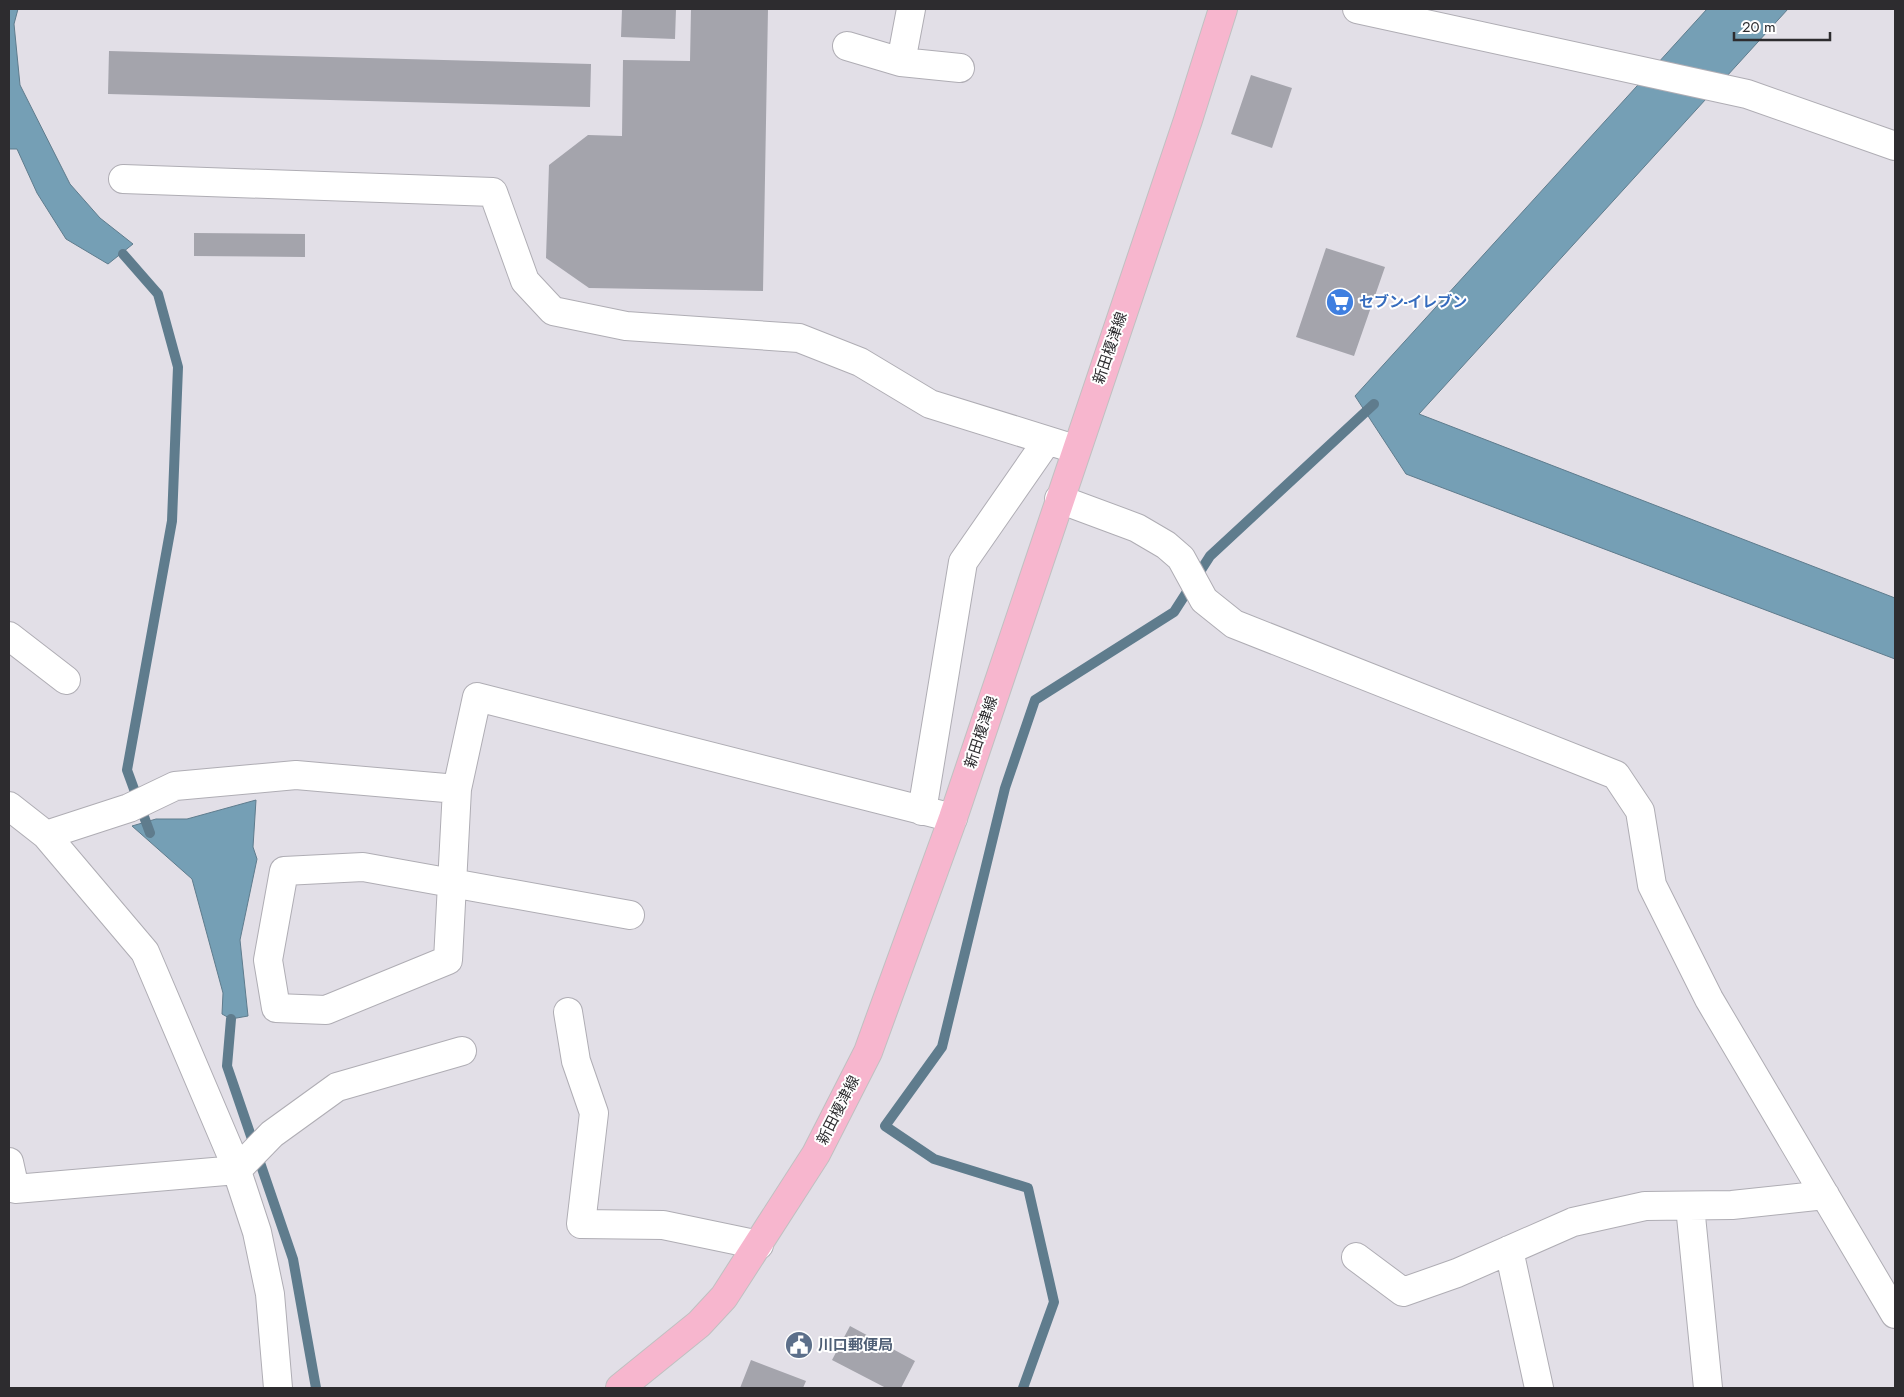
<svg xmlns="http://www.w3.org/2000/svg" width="1904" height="1397" font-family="Jost,'Noto Sans JP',sans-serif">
  <rect width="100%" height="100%" fill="#e2dfe7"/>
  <path fill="#759fb5" stroke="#5f7c8d" d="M9,9H18L14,24L20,85L70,184L100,218L133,244L108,264L66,239L37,193L17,149H9Z
    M1707,9H1788L1419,414L1895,598V659L1406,474L1355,396Z
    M256,800L253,847L257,859L240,940L248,1016L231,1019L222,1014L223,993L192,879L132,826L156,819H187Z"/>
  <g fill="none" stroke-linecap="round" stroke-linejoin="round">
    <path stroke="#5f7c8d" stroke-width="10" d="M123,254L158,294L178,367L172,521L127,770L150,833
      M231,1019L227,1066L293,1259L316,1388
      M1023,1388L1054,1302L1028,1188L934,1159L885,1126L942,1047L1005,788L1035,700L1174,612L1210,556L1374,404"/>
  </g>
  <path fill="#a4a4ac" d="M622,9H676L675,39L621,37Z
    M691,9H768L763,291L589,288L546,258L549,165L588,135L622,136L623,60L690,61Z
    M109,51L591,64L590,107L108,94Z
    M1251,75L1292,88L1272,148L1231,134Z
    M194,233L305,234V257L194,256Z
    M1326,248L1385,267L1354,356L1296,337Z
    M850,1326L915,1361L901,1388H886L832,1360Z
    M751,1360L806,1381L803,1388H740Z"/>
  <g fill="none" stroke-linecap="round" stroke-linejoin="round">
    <defs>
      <path id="minor" d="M911,9L901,62L960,68
        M1357,9L1747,94L1895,146
        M847,46L901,62
        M123,179L493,192L525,281L553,311L626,326L799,338L860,362L930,404L1075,449
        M1059,499L1137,528L1166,545L1181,558L1204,600L1234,624L1616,775L1640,811L1652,885L1709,999L1895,1314
        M9,636L66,680
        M457,789L448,960L326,1010L276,1008L268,960L284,871L363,867L630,915
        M9,806L46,835L145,952L233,1159L257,1232L270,1294L278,1388
        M922,811L963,562L1047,441
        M46,835L129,808L175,786L296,775L457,789L477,697L953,818
        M568,1012L576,1061L594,1113L581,1224L663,1225L759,1245
        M9,1162L15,1189L237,1170L272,1134L337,1087L462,1051
        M1690,1206L1708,1388
        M1509,1250L1539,1388
        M1356,1257L1403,1292L1457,1273L1573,1222L1645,1206L1732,1205L1825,1195"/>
      <path id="major" d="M620,1388L699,1324L724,1297L816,1154L868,1052L953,818L1188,120L1223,9"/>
    </defs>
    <use href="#minor" stroke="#afadb4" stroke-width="30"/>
    <use href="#major" stroke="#c0c0c1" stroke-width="30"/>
    <use href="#minor" stroke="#fff" stroke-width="28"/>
    <use href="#major" stroke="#f7b6ce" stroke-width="28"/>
  </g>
  <defs>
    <symbol id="supermarket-disc" viewBox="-11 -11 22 22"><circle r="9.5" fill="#3f7fe0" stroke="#fff"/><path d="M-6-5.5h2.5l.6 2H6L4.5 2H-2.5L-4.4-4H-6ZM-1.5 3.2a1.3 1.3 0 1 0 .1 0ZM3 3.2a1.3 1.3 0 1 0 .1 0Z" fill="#fff"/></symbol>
    <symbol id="civic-disc" viewBox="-11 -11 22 22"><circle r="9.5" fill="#5c6f8a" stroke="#fff"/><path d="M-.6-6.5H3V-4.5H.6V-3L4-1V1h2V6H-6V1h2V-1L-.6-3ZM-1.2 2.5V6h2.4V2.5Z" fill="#fff"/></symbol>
  </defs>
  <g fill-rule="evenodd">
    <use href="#supermarket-disc" x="1324" y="286" width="32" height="32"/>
    <use href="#civic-disc" x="783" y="1329" width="32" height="32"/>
  </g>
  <g text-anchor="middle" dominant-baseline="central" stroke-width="4" stroke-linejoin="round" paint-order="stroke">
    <g font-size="15" font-weight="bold" fill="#366cbe" stroke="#fff" text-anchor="start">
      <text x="1359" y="302">セブン-イレブン</text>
    </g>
    <g font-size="15" fill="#2d2c2f" stroke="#fff">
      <text transform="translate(1110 348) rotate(-71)">新田榎津線</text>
      <text transform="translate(981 732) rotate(-72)">新田榎津線</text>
      <text transform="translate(838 1110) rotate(-63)">新田榎津線</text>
    </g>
    <g font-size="15" font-weight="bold" fill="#4e5e75" stroke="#fff" text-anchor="start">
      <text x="818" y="1345">川口郵便局</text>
    </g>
  </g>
  <rect width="1904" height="1397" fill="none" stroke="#2d2c2f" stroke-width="20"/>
  <path d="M1734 32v8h96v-8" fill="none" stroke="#2d2c2f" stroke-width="2.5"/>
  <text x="1742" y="32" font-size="15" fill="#2d2c2f" stroke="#ffffff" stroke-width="4" paint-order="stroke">20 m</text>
</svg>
